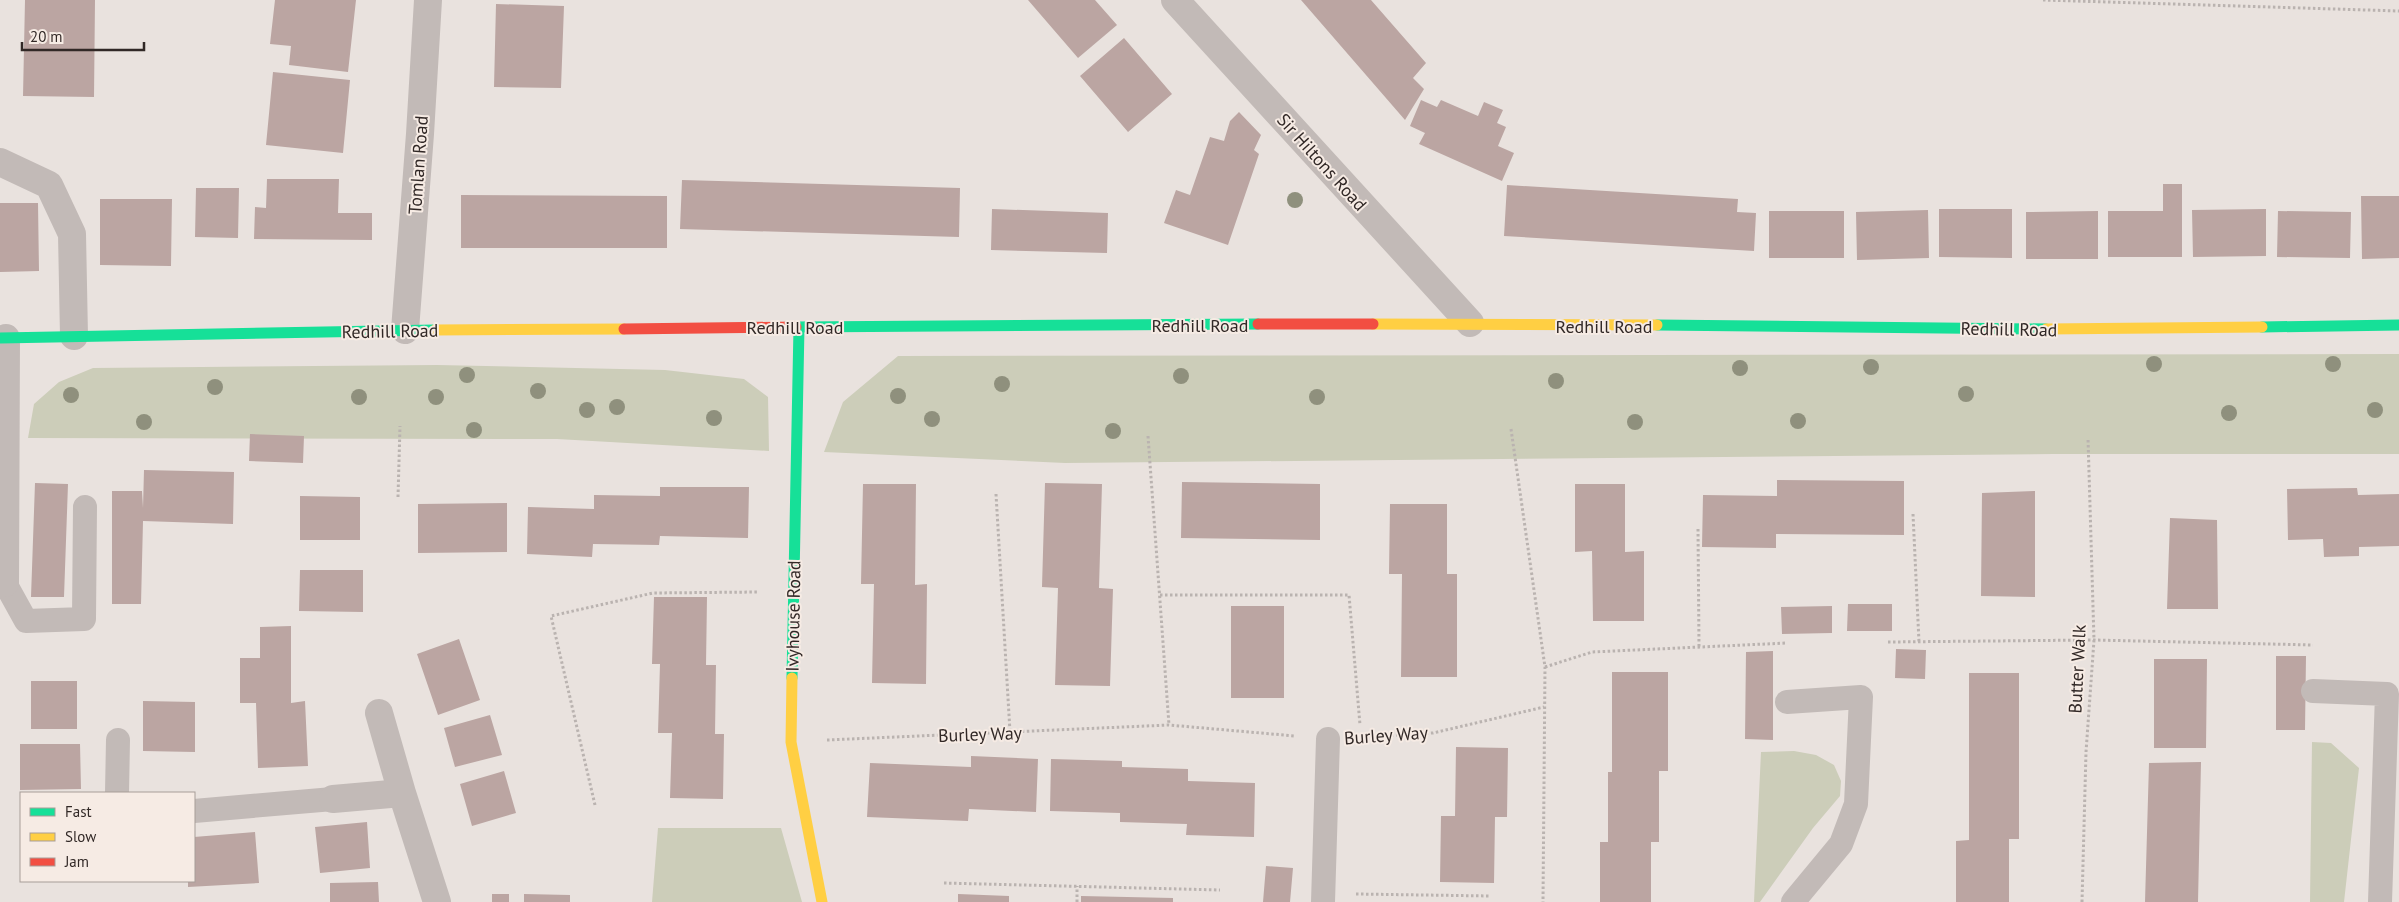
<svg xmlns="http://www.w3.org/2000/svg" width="2399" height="902" font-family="'PT Sans',sans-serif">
  <rect width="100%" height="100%" fill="#e9e2de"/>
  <path fill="#cccdb9" d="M2399,354V454H2053L1065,463L824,452L843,402L898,356Z
    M437,365L665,370L744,379L768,397L769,451L557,439L28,438L34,404L59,382L93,368Z
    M2312,742L2331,743L2359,768L2344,902H2310Z
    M1794,751L1816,755L1834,765L1841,781L1840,796L1813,828L1760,902H1754L1761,752Z
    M658,828H781L802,902H652Z"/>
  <path fill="#bba5a2" d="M25,0H95L94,97L23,96Z
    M275,0H356L348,72L289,65L291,46L270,44Z
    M1028,0H1095L1117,25L1078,58Z
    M1301,0H1371L1426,63L1413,78L1424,89L1405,120Z
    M496,4L564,6L561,88L494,87Z
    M1124,38L1172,94L1128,132L1080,76Z
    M273,72L350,80L343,153L266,145Z
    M1421,100L1437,107L1441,100L1478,116L1484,102L1503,110L1497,123L1506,127L1498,146L1514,153L1502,181L1419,144L1425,133L1410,126Z
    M1239,112L1261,135L1254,150L1259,154L1228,245L1164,223L1176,190L1190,195L1210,137L1224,141L1230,121Z
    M267,179H339L338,213H372V240L254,239L255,207L266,208Z
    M682,180L960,188L959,237L680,229Z
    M2163,184H2182V257H2108V211H2163Z
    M1507,185L1738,199L1737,212L1756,213L1754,251L1504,236Z
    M196,188H239L238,238L195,237Z
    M461,195L667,196V248H461Z
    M2361,196H2399V258L2362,259Z
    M100,199H172L171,266L100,265Z
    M0,203H38L39,271L0,272Z
    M992,209L1108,213L1107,253L991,250Z
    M1939,209H2012V258L1939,257Z
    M2266,209V256L2193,257L2192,210Z
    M1928,210L1929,258L1857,260L1856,212Z
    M1769,211H1844V258H1769Z
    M2098,211V259H2026V212Z
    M2278,211L2351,212L2350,258L2277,257Z
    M250,434L304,436L303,463L249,461Z
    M144,470L234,472L233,524L143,521L141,604H112V491H142L143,508Z
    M1777,480L1904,481V535L1776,534V548L1702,547L1703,495L1777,496Z
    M1182,482L1320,484V540L1181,538Z
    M35,483L68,484L64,597H31Z
    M1045,483L1102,484L1099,588L1113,589L1110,686L1055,685L1058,588L1042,587Z
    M863,484H916L915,585L927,584L926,684L872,683L874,584H861Z
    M1575,484H1625V552L1644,551V621H1593L1592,551L1575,552Z
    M660,487H749L748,538L660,536L659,545L593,544L592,557L527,554L528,507L594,509V495L660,496Z
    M2357,488L2358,495L2399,494V546L2359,547V556L2324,557L2323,539L2288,540L2287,489Z
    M2035,491V597L1981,596L1982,493Z
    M300,496L360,497V540H300Z
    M507,503V552L418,553V504Z
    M1390,504H1447V574H1457V677H1401L1402,574H1389Z
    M2170,518L2217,520L2218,609H2167Z
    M300,570H363V612L299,611Z
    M654,597H707L706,665H716L715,734H724L723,799L670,798L672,733H658L660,664H652Z
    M1848,604H1892V631H1847Z
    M1231,606H1284V698H1231Z
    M1832,606V633L1782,634L1781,607Z
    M291,626V703L305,701L308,766L258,768L256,703H240V658H260V627Z
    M459,639L480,700L438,715L417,654Z
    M1896,649L1926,650L1925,679L1895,678Z
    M1773,651V740L1745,739L1746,652Z
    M2276,656H2306L2305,730H2276Z
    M2154,659H2207L2206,748H2154Z
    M1612,672H1668V771H1659V842H1651V902H1600V842H1608V772H1612Z
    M1969,673H2019V839H2009V902H1956V841L1969,840Z
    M31,681H77V729H31Z
    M143,701L195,702V752L143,751Z
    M490,715L502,755L455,767L444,728Z
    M20,744H80L81,789L20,790Z
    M1456,747L1508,748L1507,817H1495L1494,883L1440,882L1441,816H1455Z
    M971,756L1038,759L1036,812L969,809L968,821L867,817L870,763L971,767Z
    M1051,759L1122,761V767L1188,769V781L1255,783L1254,837L1186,835L1187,824L1120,822V813L1050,811Z
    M2201,762L2198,902H2145L2149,763Z
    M504,771L516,813L472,826L460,784Z
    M367,822L370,868L320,873L315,827Z
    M255,832L259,883L188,887V881H194V837Z
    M1266,866L1293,868L1290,902H1263Z
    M378,882L379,902H330V883Z
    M492,894H509V902H492Z
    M524,894L570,895V902H524Z
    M958,894L1009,896V902H958Z
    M1081,896L1173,898V902H1081Z"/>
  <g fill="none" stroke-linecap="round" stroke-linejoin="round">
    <path stroke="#bab3b0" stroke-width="3" stroke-dasharray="2.5 2.5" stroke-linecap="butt" d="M2043,0L2399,11
      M1511,429L1545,667L1543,902
      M1148,436L1169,725
      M996,494L1010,732
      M398,497L400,426
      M1913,514L1919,642
      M1698,529L1699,647
      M1160,595H1349L1360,725
      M1888,642L2094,640L2313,645
      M1545,667L1592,652L1787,643
      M1361,737L1433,733L1544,707
      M827,740L1169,725L1295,736
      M595,805L551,616L653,593L758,592
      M944,883L1220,890
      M1356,894L1491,896
      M1077,902V886
      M2082,902L2086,752L2094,640L2088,438"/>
    <path stroke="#c2bab7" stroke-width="24" d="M5,583L26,621L84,619L85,507
      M2313,691L2387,694L2380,902
      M1787,702L1861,697L1856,804L1841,844L1793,902
      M117,793L118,740
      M194,811L333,799
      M1323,902L1328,739"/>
    <path stroke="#c2bab7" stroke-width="28" d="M1175,0L1470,323
      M0,162L49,185L72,234L74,336
      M405,330L420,134L428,0
      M5,583L6,338
      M402,793L437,902
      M333,799L402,793L379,713"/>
    <path stroke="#16e098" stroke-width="11" d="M1657,325L2046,329
      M796,327L1258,324
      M2262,327L2399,325
      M0,338L435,330
      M792,678L799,327"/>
    <path stroke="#ffcf43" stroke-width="11" d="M1373,324L1657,325
      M2046,329L2262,327
      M435,330L624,329
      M792,678L791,742L822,902"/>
    <path stroke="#f24e42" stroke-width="11" d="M1258,324H1373
      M624,329L796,327"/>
  </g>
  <g fill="#8f907d">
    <circle cx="1295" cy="200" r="8"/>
    <circle cx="2154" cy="364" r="8"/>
    <circle cx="2333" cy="364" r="8"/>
    <circle cx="1871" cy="367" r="8"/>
    <circle cx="1740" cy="368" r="8"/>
    <circle cx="467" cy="375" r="8"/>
    <circle cx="1181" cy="376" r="8"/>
    <circle cx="1556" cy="381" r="8"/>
    <circle cx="1002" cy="384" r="8"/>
    <circle cx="215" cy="387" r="8"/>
    <circle cx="538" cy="391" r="8"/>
    <circle cx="1966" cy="394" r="8"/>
    <circle cx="71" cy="395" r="8"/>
    <circle cx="898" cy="396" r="8"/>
    <circle cx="359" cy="397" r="8"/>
    <circle cx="436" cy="397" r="8"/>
    <circle cx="1317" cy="397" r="8"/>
    <circle cx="617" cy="407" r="8"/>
    <circle cx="587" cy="410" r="8"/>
    <circle cx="2375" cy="410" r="8"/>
    <circle cx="2229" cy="413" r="8"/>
    <circle cx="714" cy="418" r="8"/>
    <circle cx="932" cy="419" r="8"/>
    <circle cx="1798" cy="421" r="8"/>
    <circle cx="144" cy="422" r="8"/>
    <circle cx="1635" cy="422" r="8"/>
    <circle cx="474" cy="430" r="8"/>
    <circle cx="1113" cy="431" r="8"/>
  </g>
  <g text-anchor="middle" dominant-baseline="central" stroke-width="4" stroke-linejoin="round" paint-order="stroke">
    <g font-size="18" fill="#312826" stroke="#f6ebe4">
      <text transform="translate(1322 162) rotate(48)">Sir Hiltons Road</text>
      <text transform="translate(418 165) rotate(-86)">Tomlan Road</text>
      <text x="1200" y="325">Redhill Road</text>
      <text x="1604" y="326">Redhill Road</text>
      <text x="795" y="327">Redhill Road</text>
      <text transform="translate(2009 329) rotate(1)">Redhill Road</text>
      <text transform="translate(390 331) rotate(-1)">Redhill Road</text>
      <text transform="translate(793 616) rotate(-89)">Ivyhouse Road</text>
      <text transform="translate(2077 669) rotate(-87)">Butter Walk</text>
      <text transform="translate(980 734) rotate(-2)">Burley Way</text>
      <text transform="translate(1386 735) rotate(-4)">Burley Way</text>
    </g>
  </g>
  <rect x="20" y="792" width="175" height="90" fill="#f6ebe4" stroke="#a79d98"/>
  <rect x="30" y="808" width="25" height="8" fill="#16e098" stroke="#a79d98"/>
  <text x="65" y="817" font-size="15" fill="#312826">Fast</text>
  <rect x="30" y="833" width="25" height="8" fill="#ffcf43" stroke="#a79d98"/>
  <text x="65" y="842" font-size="15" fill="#312826">Slow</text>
  <rect x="30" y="858" width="25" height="8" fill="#f24e42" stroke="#a79d98"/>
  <text x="65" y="867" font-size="15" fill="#312826">Jam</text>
  <path d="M22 42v8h122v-8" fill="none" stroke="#312826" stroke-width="2.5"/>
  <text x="30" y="42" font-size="15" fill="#312826" stroke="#f6ebe4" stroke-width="4" paint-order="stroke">20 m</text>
</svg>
